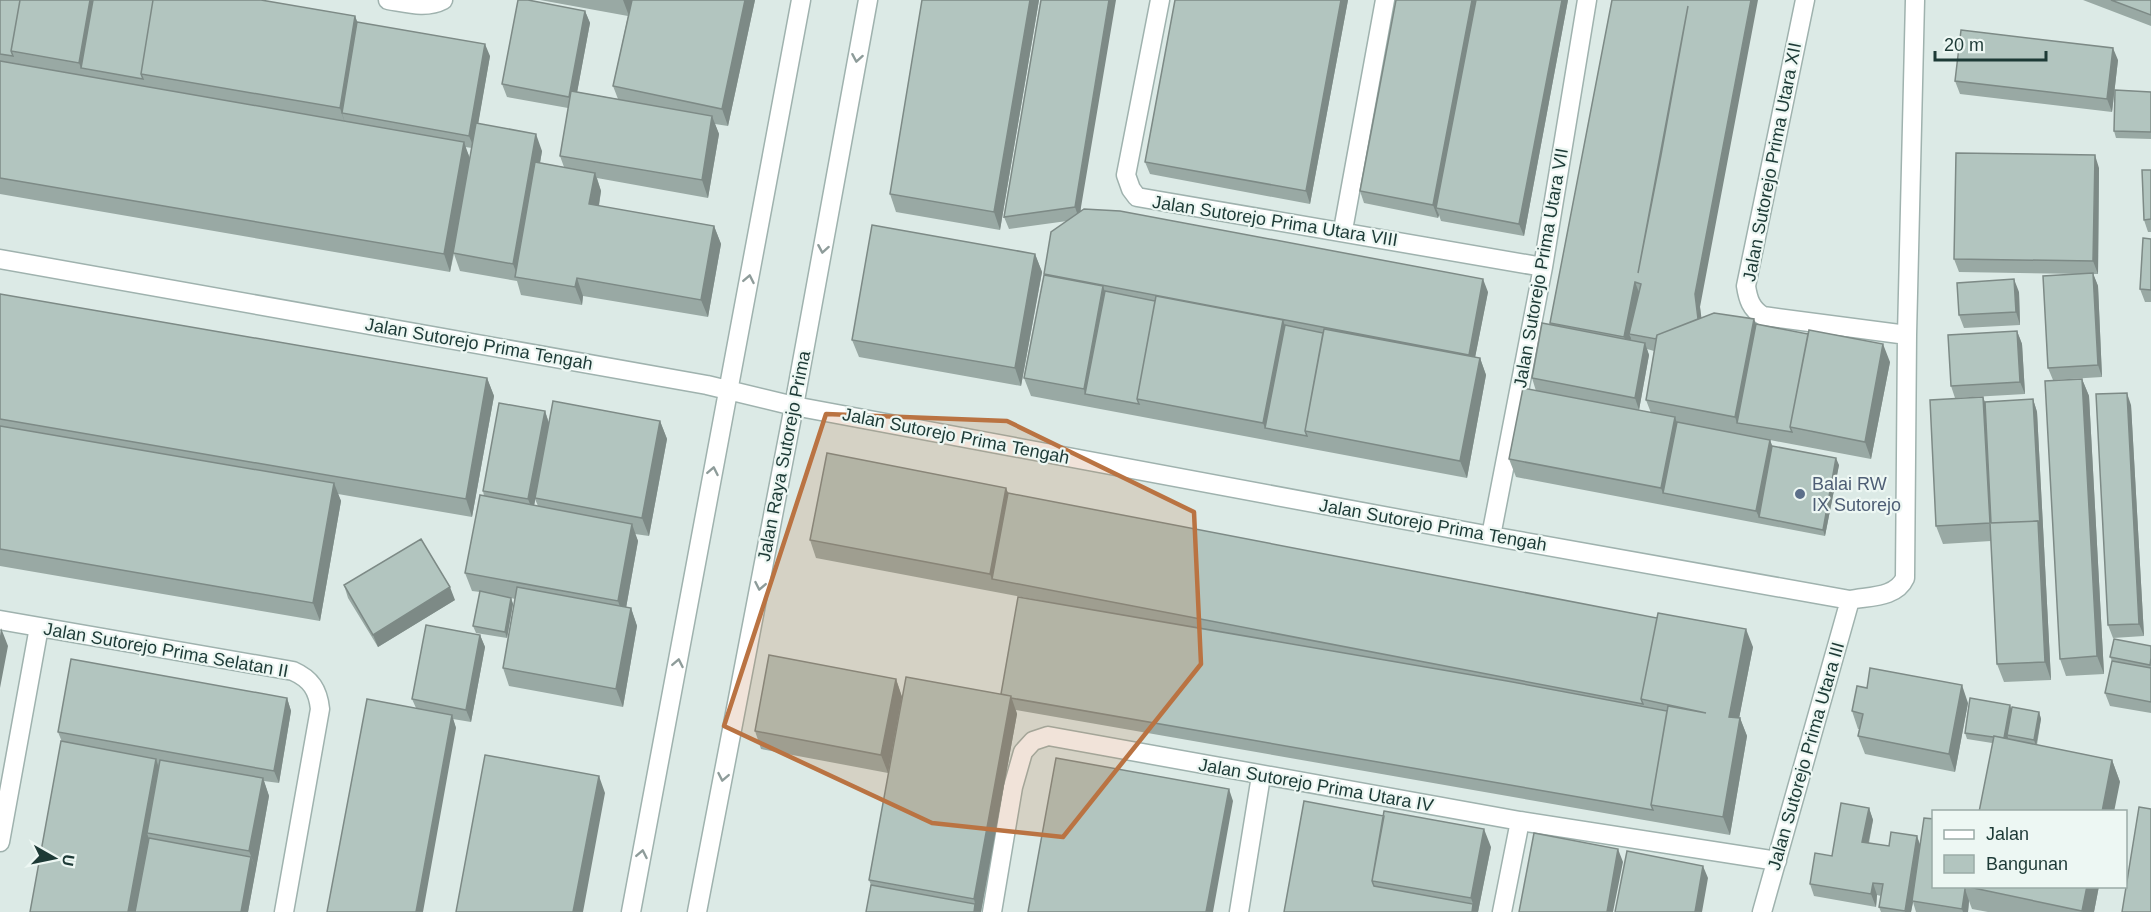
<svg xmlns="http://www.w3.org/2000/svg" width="2151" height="912" font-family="Arial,sans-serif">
  <rect width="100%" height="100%" fill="#dceae6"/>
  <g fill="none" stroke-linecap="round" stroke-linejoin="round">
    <defs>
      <path id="minor" d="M388,0C407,3 426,9 443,0
        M1160,0L1126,175L1131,189L1137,197L1543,267
        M1805,0L1746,286C1748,299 1751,309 1763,316L1907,335
        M1343,230L1385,0
        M0,259L707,385L794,406L1491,536L1850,600C1869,596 1896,598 1905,578L1907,335L1915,0
        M1491,536L1543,267L1587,0
        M0,620L293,671C311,679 318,690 320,709L284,912
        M0,842L39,627
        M631,912L801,0
        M697,912L794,406L868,0
        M992,912L1013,787L1023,752L1033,741L1048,736L1520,821L1777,861
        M1239,912L1261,776
        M1502,912L1520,821
        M1762,912L1850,600"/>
    </defs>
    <use href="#minor" stroke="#9fb2ae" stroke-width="21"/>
    <use href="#minor" stroke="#fff" stroke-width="18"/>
  </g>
  <path fill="#99a9a4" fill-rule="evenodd" d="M0,0L355,16L357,22L490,56L478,123L542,151L540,163L564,167L560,156L568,108L507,97L502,84L585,11L590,23L577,92L618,99L613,86L628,16L540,0H755L728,126L715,124L719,134L708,198L597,178L601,191L599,206L714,226L721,244L708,317L583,296L582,305L521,295L517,281L460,271L454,254L450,272L0,194ZM465,147L472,148L470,158Z
    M922,0H1039L1000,230L896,212L890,194Z
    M1041,0L1081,211L1488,292L1475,357L1480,358L1486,375L1467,478L1031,396L1024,378L1067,221L1009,229L1004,217Z
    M1175,0H1348L1310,204L1150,174L1145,162Z
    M1396,0H1568L1524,236L1441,221L1439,215L1438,218L1364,203L1360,191Z
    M1612,0L1700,307L1701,318L1754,319L1756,324L1890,362L1871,459L1770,440L1772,446L1839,465L1825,536L1516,477L1509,459L1536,391L1532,378L1551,325L1550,323ZM1647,349L1654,351L1646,400L1651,413L1639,410L1649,355Z
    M2083,0H2151V26Z
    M2118,60L2112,112L1960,94L1955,81Z
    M2151,92V139L2116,138L2114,131Z
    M2099,168L2098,274H2093L2098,286L2102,377L2053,380L2048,368L2086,274L1959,272L1954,259Z
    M2151,170V232H2148L2144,220Z
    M2151,239V302H2145L2140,289Z
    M1035,254L1042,272L1021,386L859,357L852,340Z
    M2019,292L2020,325L1964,328L1959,315Z
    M0,294L487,378L494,396L472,517L338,494L341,501L320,621L0,566Z
    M2017,331L2022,344L2025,394L1955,398L1951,386Z
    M2082,379L2089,396L2104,674L2066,676L2060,659Z
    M1983,397L1985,402L2033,399L2037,412L2051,680L2004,682L1997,664L1991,541L1943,544L1936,526Z
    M2131,405L2144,636L2113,638L2108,625Z
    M545,411L549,423L660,421L667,439L649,536L635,534L638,541L626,608H631L637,626L623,707L509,686L503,668L515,599L511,598L513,604L507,638L476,633L473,626L480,592L472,591L465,573L484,496L483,491ZM535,499L538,506L534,505Z
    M1006,488L1008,493L1753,647L1739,718H1740L1747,736L1730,835L1016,710L1017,714L981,912H866L871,885L869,880L1001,694L1074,607L816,558L810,540Z
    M344,585L455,600L378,647L348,598Z
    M480,635L485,647L471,722L453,719L456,728L416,708L412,699Z
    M2151,646V713L2110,706L2105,693L2112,661L2110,657Z
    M896,679L902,697L888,773L761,749L755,731Z
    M287,698L291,711L279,783L264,781L269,796L248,912H30L62,742L58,732Z
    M1968,703L1955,772L1865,754L1858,736L1860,729H1858L1852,711Z
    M2011,709L2039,712L2041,719L2037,745L2112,760L2120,782L1992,743L1967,739L1965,733Z
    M1304,801L1491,847L1478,912H1284Z
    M1869,808L1873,820L1869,843L1889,846L1917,836L1920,845L2099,886L2094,912H1988L1972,909L1969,901L1968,912H1916L1913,902L1911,912H1881L1879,907L1881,896L1877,895L1876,907L1814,896L1810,884Z"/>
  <path fill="#7d8a86" d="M90,0H99L81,68L79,63Z
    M623,0H632L629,16Z
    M745,0H755L728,126L722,109Z
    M1030,0H1039L1000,230L994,212Z
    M1109,0H1116L1079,219L1075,207Z
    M1341,0H1348L1310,204L1306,191Z
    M1472,0H1479L1436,208L1439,215L1438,218L1433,205Z
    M1562,0H1568L1524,236L1519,224Z
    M1751,0H1758L1700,307L1704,337L1699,324L1695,294Z
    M585,11L590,23L574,109L569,97Z
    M355,16L362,34L342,113L346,126L340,108Z
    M485,44L490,56L474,148L469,136Z
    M2113,48L2118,60L2112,112L2107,99Z
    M712,116L719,134L708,198L702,180Z
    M536,134L542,151L520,278L518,277L513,264Z
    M464,142L470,159L450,272L444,254Z
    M2095,155L2099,168L2098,274L2093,261Z
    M595,173L601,191L596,222L589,204Z
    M714,226L721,244L708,317L701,300Z
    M1035,254L1042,272L1021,386L1015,368Z
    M2093,273L2098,286L2102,377L2098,365Z
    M577,278L583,296L582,305L575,287Z
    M1483,279L1488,292L1473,368L1469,355Z
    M2014,279L2019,292L2020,325L2016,312Z
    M1635,282L1640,295L1629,334L1631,338L1629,350L1624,337Z
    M1103,286L1109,304L1085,394L1084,389Z
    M1754,319L1760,337L1737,423L1741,435L1735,417Z
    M1283,320L1289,338L1265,428L1263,423Z
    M2017,331L2022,344L2025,394L2020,382Z
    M1645,343L1649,355L1639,410L1635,398Z
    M1883,344L1890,362L1871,459L1865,442Z
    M1480,358L1486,375L1467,478L1460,461Z
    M487,378L494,396L472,517L466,499Z
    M2082,379L2089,396L2104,674L2097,656Z
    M2127,393L2131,405L2144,636L2139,624Z
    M1983,397L1989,415L1995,528L1990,523Z
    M2033,399L2037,412L2051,680L2045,662Z
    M545,411L549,424L533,512L528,499Z
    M1675,417L1681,435L1663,493L1668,506L1661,488Z
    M660,421L667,439L649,536L642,518Z
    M1770,440L1775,453L1759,517L1756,511Z
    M1836,458L1839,465L1825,536L1823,530Z
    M334,483L341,501L320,621L313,603Z
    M1006,488L1013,506L992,579L990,574Z
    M632,524L638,541L624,619L618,601Z
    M450,587L455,600L378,647L373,635Z
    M511,598L513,604L507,638L505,632Z
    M631,608L637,626L623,707L616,689Z
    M1,628L8,646L0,688V636Z
    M1746,629L1753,647L1736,734L1729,717Z
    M480,635L485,647L471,722L466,710Z
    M896,679L902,697L888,773L881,755Z
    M1962,685L1968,703L1955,772L1949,754Z
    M1011,696L1017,714L981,912H974L975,904L974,899Z
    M287,698L291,711L279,783L274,771Z
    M2010,705L2012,711L2007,735L2008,737L2007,746L2004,739Z
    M2039,712L2041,719L2036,746L2034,740Z
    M452,715L456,728L423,912H416Z
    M1740,718L1747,736L1730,835L1723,817Z
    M156,759L162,777L147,833L150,842L137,912H128Z
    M2112,760L2120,782L2114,812H2102Z
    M599,776L605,793L583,912H573Z
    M263,778L269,796L256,869L249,851Z
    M1229,789L1233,801L1213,912H1206Z
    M1869,808L1873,820L1866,854L1862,842Z
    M1484,829L1491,847L1478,912H1472L1473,904L1471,898Z
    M1917,836L1921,848L1912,901L1913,902L1911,912H1905Z
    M1618,849L1623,862L1613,912H1607Z
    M251,857L256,869L248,912H241Z
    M1703,866L1708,878L1702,912H1695Z
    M1873,883L1877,895L1876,907L1871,894Z
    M2087,886H2099L2094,912H2083L2082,911Z
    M1965,889L1969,901L1968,912H1963L1962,909Z"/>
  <path fill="#b2c5bf" stroke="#7d8a86" stroke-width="1.5" fill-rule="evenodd" d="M0,0H20L11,51L13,56L0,54Z
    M20,0H90L79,63L11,51Z
    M93,0H153L141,74L143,79L81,68Z
    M153,0H261L355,16L340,108L141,74Z
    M518,0H528L585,11L569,97L502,84Z
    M632,0H745L722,109L613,86Z
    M922,0H1030L994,212L890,194Z
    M1041,0H1109L1075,207L1004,217Z
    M1175,0H1341L1306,191L1145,162Z
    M1396,0H1472L1433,205L1360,191Z
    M1476,0H1562L1519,224L1436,208Z
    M1612,0H1751L1695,294L1698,319L1657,335L1656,339L1629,334L1641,284L1635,282L1624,337L1550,323ZM1688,6L1661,155L1638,273Z
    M2111,0H2151V15Z
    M357,22L485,44L469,136L342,113Z
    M1961,30L2113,48L2107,99L1955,81Z
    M0,61L464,142L444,254L0,178Z
    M2115,90L2151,92V132L2114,131Z
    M571,91L712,116L702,180L560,156Z
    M476,123L536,134L513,264L453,253Z
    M1956,153L2095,155L2093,261L1954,259Z
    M535,162L595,173L589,204L714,226L701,300L577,278L575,287L515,277Z
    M2142,170H2151V219L2144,220Z
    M1084,209L1120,211L1483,279L1469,355L1044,274L1051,232Z
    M872,225L1035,254L1015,368L852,340Z
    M2143,238L2151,239V290L2140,289Z
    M2093,273L2098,365L2048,368L2043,276Z
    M1044,275L1103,286L1084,389L1024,378Z
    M2014,279L2016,312L1959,315L1957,283Z
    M1105,291L1155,301L1137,399L1139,404L1085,394Z
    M0,294L487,378L466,499L0,419Z
    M1156,296L1283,320L1263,423L1137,399Z
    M1714,313L1754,319L1735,417L1646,400L1657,335Z
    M1542,323L1645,343L1635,398L1532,378Z
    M1756,324L1808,334L1790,427L1792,432L1737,423Z
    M1285,325L1323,333L1305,431L1307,436L1265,428Z
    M1324,329L1480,358L1460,461L1305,431Z
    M1809,330L1883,344L1865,442L1790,427Z
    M2017,331L2020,382L1951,386L1948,335Z
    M2082,379L2097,656L2060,659L2045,381Z
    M1523,388L1675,417L1661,488L1509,459Z
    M2127,393L2139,624L2108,625L2096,394Z
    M1983,397L1990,523L1936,526L1930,400Z
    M2033,399L2040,526L2038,521L1991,523L1985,402Z
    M553,401L660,421L642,518L535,498Z
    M499,403L545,411L528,499L483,491Z
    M1677,422L1770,440L1756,511L1663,493Z
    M0,426L334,483L313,603L0,549Z
    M1772,446L1836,458L1823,530L1759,517Z
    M827,453L1006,488L990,574L810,540Z
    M1008,493L1657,618L1641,699L1643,704L992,579Z
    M480,495L632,524L618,601L465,573Z
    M2038,521L2045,662L1997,664L1990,523Z
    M421,539L450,587L373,635L344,585Z
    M517,587L631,608L616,689L503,668Z
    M480,591L511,598L505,632L473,626Z
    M1018,597L1507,681L1667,711L1651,805L1653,810L1011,698V696L1001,694Z
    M1658,613L1746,629L1729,717L1740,718L1723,817L1651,805L1668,706L1706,713L1641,699Z
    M426,625L480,635L466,710L412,699Z
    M2114,639L2151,646V658L2150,665L2110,657Z
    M769,655L896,679L881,755L755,731Z
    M71,659L287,698L274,771L58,732Z
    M2112,661L2151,668V702L2105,693Z
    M1870,668L1962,685L1949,754L1858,736L1863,714L1852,711L1857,686L1867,688Z
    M906,677L1011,696L974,899L869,880Z
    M1970,698L2010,705L2004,738L1994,736L1993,737L1965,733Z
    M367,699L452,715L416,912H327Z
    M2012,707L2039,712L2034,740L2007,735Z
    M1994,736L2112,760L2102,812H1979Z
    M61,741L156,759L128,912H30Z
    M485,755L599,776L573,912H456Z
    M1056,758L1229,789L1206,912H1028Z
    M160,760L263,778L249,851L147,833Z
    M1304,801L1384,816L1372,881L1374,886L1473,904L1472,912H1284Z
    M1841,803L1869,808L1862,842L1889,846L1891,832L1917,836L1905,911L1879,907L1883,884L1873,883L1871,894L1810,884L1815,853L1832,856Z
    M2139,807L2151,809V912H2122Z
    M1384,811L1484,829L1471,898L1372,881Z
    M1924,818L1934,819V886H1964L1965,889L1962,909L1912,901Z
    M1534,833L1618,849L1607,912H1519Z
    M149,838L251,857L241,912H135Z
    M1627,851L1703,866L1695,912H1615Z
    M871,885L975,904L974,912H866Z
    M1964,886H2087L2082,911Z"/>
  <defs><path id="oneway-chevron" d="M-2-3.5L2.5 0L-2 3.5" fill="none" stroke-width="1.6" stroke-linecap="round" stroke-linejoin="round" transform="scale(1.5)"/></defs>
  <g stroke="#8e9c9a">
    <use href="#oneway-chevron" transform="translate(857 58) rotate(100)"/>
    <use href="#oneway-chevron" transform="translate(823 249) rotate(100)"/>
    <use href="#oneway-chevron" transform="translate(749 279) rotate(-79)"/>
    <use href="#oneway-chevron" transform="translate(713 471) rotate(-79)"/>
    <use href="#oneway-chevron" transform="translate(760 586) rotate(101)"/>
    <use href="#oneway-chevron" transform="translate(678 663) rotate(-79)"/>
    <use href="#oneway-chevron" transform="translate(723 777) rotate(101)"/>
    <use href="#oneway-chevron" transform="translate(642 854) rotate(-79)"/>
  </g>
  <path fill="#ba7342" fill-opacity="0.2" stroke="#ba7342" stroke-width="4.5" stroke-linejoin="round" d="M826,414L1007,421L1194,512L1201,664L1063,837L932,823L724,726Z"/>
  <circle fill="#5c6f8a" stroke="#edf7f3" stroke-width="2" cx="1800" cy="494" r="6"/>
  <g text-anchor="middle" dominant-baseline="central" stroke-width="4.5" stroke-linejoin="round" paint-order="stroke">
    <g font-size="18" fill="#1d3a36" stroke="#edf7f3">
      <text transform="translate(1772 162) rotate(-79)">Jalan Sutorejo Prima Utara XII</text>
      <text transform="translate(1275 221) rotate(9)">Jalan Sutorejo Prima Utara VIII</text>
      <text transform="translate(1541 268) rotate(-80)">Jalan Sutorejo Prima Utara VII</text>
      <text transform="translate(479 344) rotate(10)">Jalan Sutorejo Prima Tengah</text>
      <text transform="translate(956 436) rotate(11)">Jalan Sutorejo Prima Tengah</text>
      <text transform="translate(784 456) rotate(-79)">Jalan Raya Sutorejo Prima</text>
      <text transform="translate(1433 525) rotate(10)">Jalan Sutorejo Prima Tengah</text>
      <text transform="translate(166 650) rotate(10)">Jalan Sutorejo Prima Selatan II</text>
      <text transform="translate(1806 756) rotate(-74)">Jalan Sutorejo Prima Utara III</text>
      <text transform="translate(1316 785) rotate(10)">Jalan Sutorejo Prima Utara IV</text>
    </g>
    <g font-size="18" fill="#4e5e75" stroke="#edf7f3" text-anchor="start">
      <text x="1812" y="484">Balai RW<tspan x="1812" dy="21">IX Sutorejo</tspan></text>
    </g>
  </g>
  <rect x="1932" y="810" width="195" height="78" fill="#edf7f3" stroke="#9aaba7" stroke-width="1.5"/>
  <rect x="1944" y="830" width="30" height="9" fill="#ffffff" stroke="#9aaba7" stroke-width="1.5"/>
  <text x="1986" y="840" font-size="18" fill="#1d3a36">Jalan</text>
  <rect x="1944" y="855" width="30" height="18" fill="#b2c5bf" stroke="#9aaba7" stroke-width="1.5"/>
  <text x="1986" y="870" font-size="18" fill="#1d3a36">Bangunan</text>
  <g transform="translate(54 858) rotate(99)" stroke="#edf7f3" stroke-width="4.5" paint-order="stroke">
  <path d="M0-4.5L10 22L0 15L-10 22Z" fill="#1d3a36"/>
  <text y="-9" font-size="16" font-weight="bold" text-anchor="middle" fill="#1d3a36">U</text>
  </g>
  <path d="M1935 51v9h111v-9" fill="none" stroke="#1d3a36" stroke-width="3"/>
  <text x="1944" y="51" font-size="18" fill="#1d3a36" stroke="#edf7f3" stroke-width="4.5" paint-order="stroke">20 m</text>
</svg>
